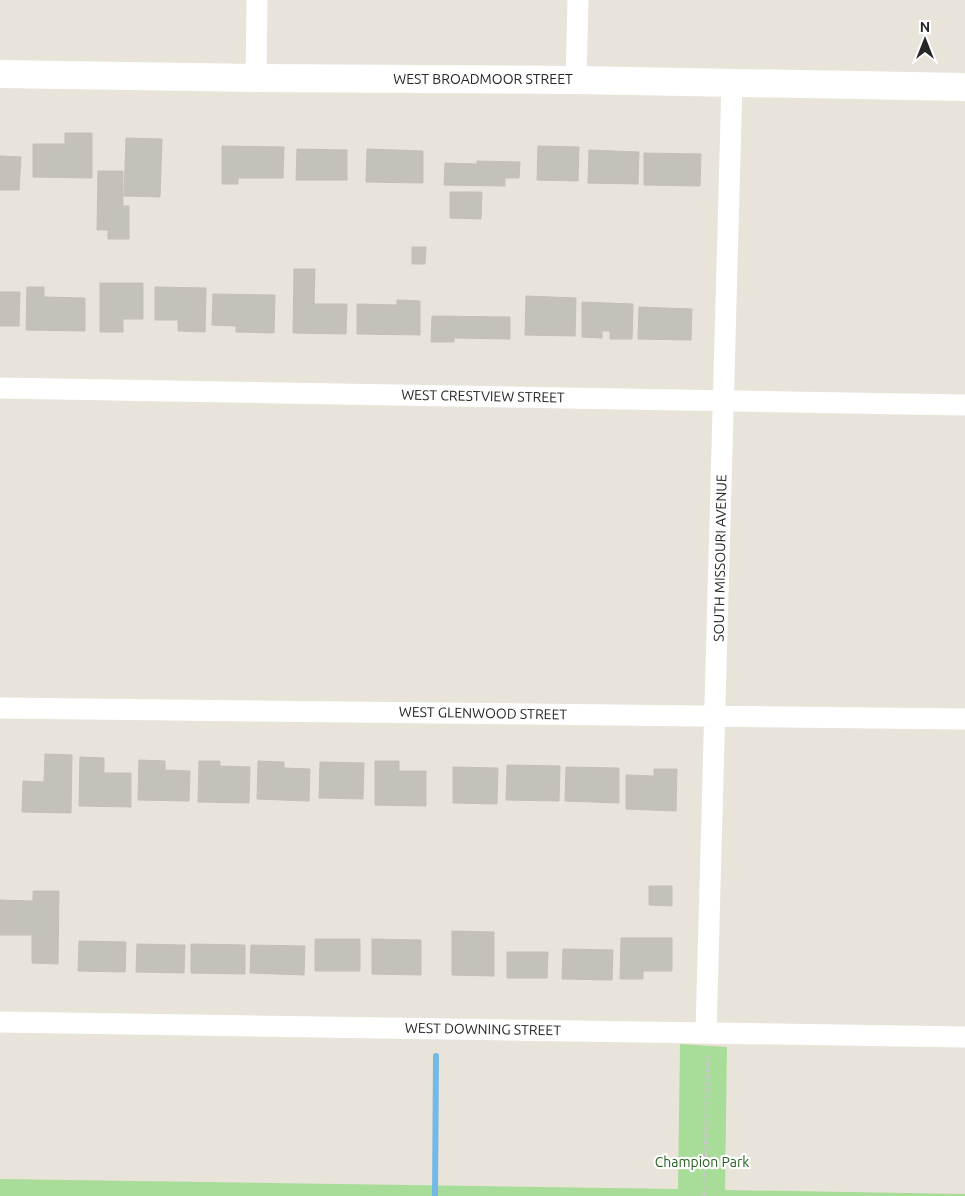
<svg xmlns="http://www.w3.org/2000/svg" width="965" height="1196" font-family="Ubuntu,sans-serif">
  <rect width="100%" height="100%" fill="#e9e4d9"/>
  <path fill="#a8dc99" d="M680,1044L727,1047L725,1190L965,1194V1196H0V1179L678,1189Z"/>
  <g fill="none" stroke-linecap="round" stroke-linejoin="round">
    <path stroke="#72b9e5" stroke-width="6" d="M435,1196L436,1056"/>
  </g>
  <path fill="#c4c1b9" stroke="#c4c0b4" d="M65,133H92V178L33,177V144H65Z
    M126,138L162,139L160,197L124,196Z
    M222,146L284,147L283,178H238V184H222Z
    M538,146L579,147L578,181L537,180Z
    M297,149L347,150V180H296Z
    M367,149L423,151V183L366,182Z
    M589,150L639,152L638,184L588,183Z
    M644,153L701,154L700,186L644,185Z
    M0,156L21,157L19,190H0Z
    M477,161L520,162L519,178H505V186L444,185L445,163L477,164Z
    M98,171H123V206H129V239H108V230H97Z
    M450,192H482L481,219L450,218Z
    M412,247H426L425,264H412Z
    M294,269H315L314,304H347L346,334L293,333Z
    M100,283H143V319H123V332H100Z
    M27,287H44V297L85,298V331L26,330Z
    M155,287L206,288L205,332L178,331V320H155Z
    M0,292H20L19,326H0Z
    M213,294L275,295L274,333L236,332V326L212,325Z
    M526,296L576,298L575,336L525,335Z
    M397,300L420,301V335L357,334V304L397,305Z
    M582,302L633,304L632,339H610V331H602V338L582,337Z
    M639,307L692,309L691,340L638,339Z
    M432,316L510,317V339L454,338V342H431Z
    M45,754L72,755L71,813L22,812L23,781L44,782Z
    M80,757L104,758V773H131V807L79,806Z
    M139,760L165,761V770L190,771L189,801L138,800Z
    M199,761H220V766L250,767L249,803L198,802Z
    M258,761L284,762V768L310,769L309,801L257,799Z
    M375,761H399V771H426V806L375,805Z
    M320,762L364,763L363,799L319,798Z
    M507,765L560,766L559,801L506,800Z
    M453,767L498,768L497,804L453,803Z
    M566,767L619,768V803L565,801Z
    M654,769H677L676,811L626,809V775L654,776Z
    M649,886H672V906L649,905Z
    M33,891H59L58,964L32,963V935H0V900L33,901Z
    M452,931L494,932V976L452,975Z
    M621,938H672V971H643V979H620Z
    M315,939H360V971H315Z
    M372,939L421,940V975L372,974Z
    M79,941L126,942L125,972L78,971Z
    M137,944L185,945L184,973L136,972Z
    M191,944L245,945V974L191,973Z
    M251,945L305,946L304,975L250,973Z
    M563,949L613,950L612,980L562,979Z
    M507,952H548L547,978H507Z"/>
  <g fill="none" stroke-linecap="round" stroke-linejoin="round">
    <path stroke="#c7c7c7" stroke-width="3" stroke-dasharray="4 2.5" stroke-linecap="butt" d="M704,1196L708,1054"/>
    <path stroke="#fff" stroke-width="21" d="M256,78L257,0
      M576,80L578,0
      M0,388L965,405
      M0,708L965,719
      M0,1022L965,1037
      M706,1033L732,83"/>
    <path stroke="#fff" stroke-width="28" d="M0,74L256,78L576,80L965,87"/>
  </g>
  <g text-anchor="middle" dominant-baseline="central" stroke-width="4.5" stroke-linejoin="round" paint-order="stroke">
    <g font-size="14" fill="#272727" stroke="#fff">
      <text x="483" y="79">WEST BROADMOOR STREET</text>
      <text transform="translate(483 396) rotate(1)">WEST CRESTVIEW STREET</text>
      <text transform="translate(720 558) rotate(-89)">SOUTH MISSOURI AVENUE</text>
      <text transform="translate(483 713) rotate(1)">WEST GLENWOOD STREET</text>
      <text transform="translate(483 1029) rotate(1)">WEST DOWNING STREET</text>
    </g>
    <g font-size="14" fill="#235e1e" stroke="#fff">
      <text x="702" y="1162">Champion Park</text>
    </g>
  </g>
  <g transform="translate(925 40)" stroke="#ffffff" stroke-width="4" paint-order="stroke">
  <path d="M0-4L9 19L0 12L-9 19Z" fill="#272727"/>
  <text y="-8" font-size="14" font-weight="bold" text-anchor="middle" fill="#272727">N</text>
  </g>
</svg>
